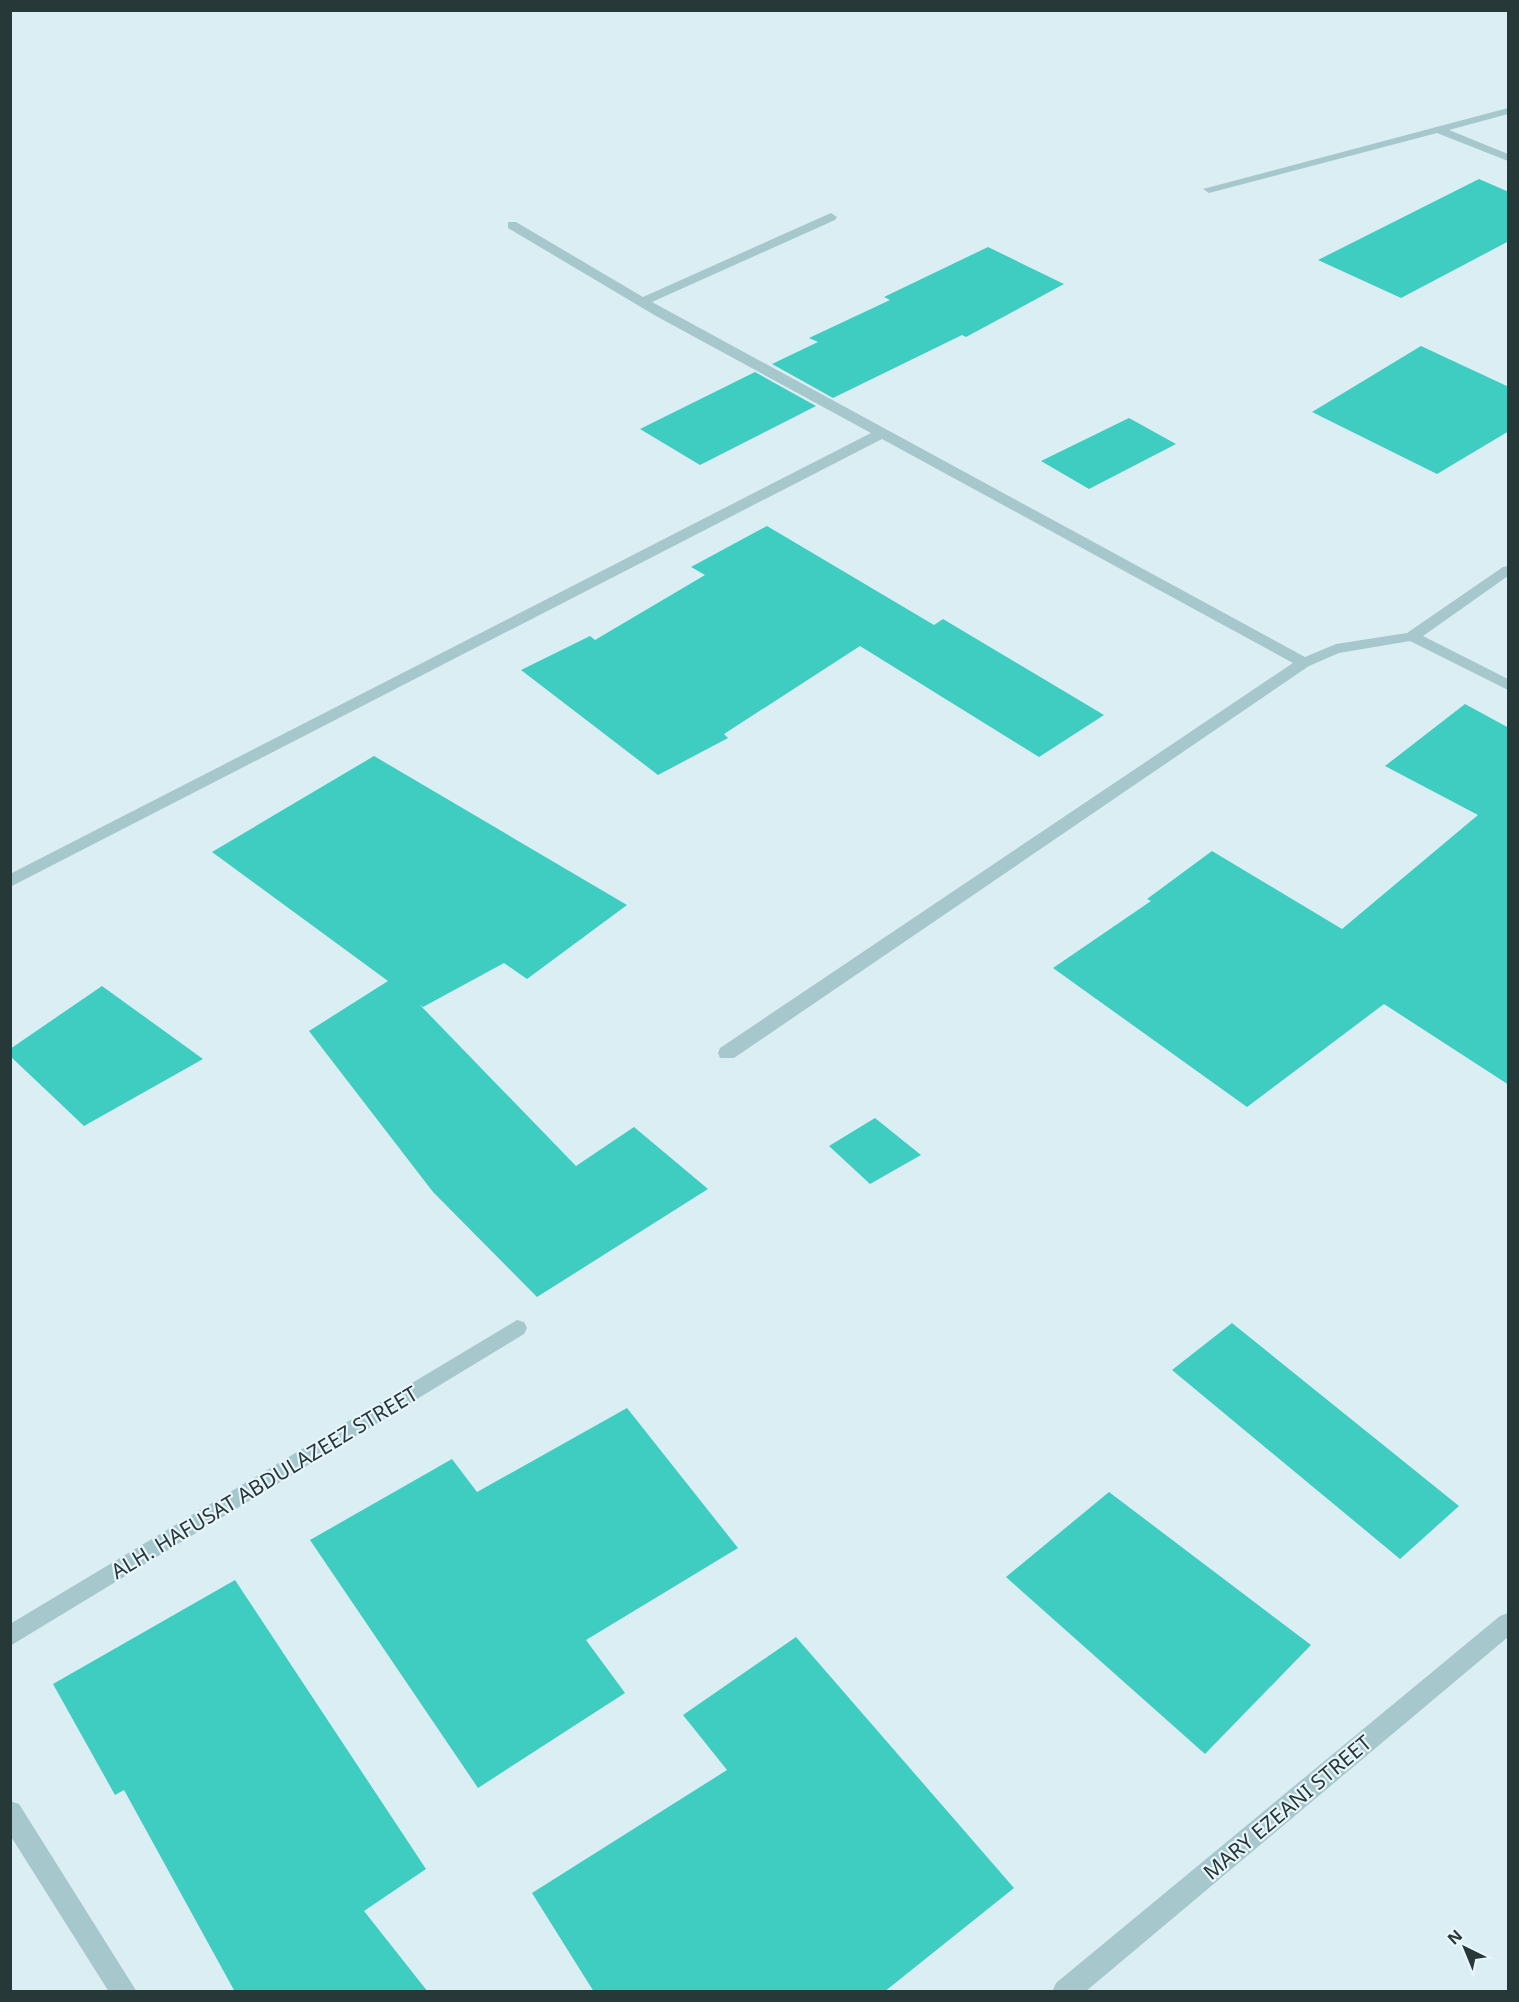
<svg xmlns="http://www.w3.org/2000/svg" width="1519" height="2002" font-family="'Noto Sans',sans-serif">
  <rect width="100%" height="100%" fill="#dbeef3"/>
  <path fill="#3fcdc2" d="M1479,179L1509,192V241L1401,298L1318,260Z
    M988,247L1064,284L966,337L962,335L833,398L772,364L818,342L809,338L890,300L884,297Z
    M1421,346L1509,387V431L1437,474L1312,412Z
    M755,372L816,406L700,465L640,429Z
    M1129,418L1176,444L1089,489L1041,461Z
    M767,526L934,625L943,619L1104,715L1039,757L860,646L724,734L728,738L658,775L521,670L590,636L595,640L705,575L691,567Z
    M1465,704L1509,728V1085L1384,1004L1247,1107L1053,968L1151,901L1147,899L1212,851L1342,929L1478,815L1385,766Z
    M374,756L627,905L527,979L504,963L423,1007L420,1005L576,1166L634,1127L708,1189L537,1297L433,1192L309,1031L388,981L212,852Z
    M102,986L203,1059L84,1126L10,1056V1049Z
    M875,1118L921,1155L870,1184L829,1146Z
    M1232,1323L1459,1506L1400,1559L1172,1370Z
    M627,1408L738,1548L586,1640L625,1693L478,1788L310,1540L452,1459L477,1492Z
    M1109,1492L1311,1645L1205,1754L1006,1577Z
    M235,1580L426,1869L364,1911L428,1992H235L124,1790L115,1795L53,1684Z
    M796,1637L1014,1888L884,1992H594L532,1893L727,1770L683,1715Z"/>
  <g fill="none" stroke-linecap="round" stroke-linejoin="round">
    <path fill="#a6c7cc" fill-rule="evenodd" d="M1508,108V114L1449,130L1508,154V161L1437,133L1209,193L1203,189Z
      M831,213L837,217L835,220L652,302L1305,657L1336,644L1407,633L1503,567L1508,566V576L1423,636L1508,679V690L1410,641L1339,653L1309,666L734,1058H720L718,1053L720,1048L1293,663L882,439L10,887V874L871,433L656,316L508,228V222H516L643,297Z
      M517,1320L524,1322L527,1328L524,1334L10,1646V1624Z
      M1508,1613V1637L1085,1992H1052L1056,1983L1500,1616Z
      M10,1801L19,1804L137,1992H109L10,1835Z"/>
  </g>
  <g text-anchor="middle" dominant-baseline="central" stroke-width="4.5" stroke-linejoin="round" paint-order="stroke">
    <g font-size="21" fill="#273838" stroke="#e8f6fb">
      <text transform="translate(264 1482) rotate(-31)">ALH. HAFUSAT ABDULAZEEZ STREET</text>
      <text transform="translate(1287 1807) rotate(-40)">MARY EZEANI STREET</text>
    </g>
  </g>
  <rect width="1519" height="2002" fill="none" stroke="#273838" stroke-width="24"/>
  <g transform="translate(1465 1948) rotate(317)" stroke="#e8f6fb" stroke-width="4.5" paint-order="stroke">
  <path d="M0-4.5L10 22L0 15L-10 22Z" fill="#273838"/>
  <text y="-9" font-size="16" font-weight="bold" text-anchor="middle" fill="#273838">N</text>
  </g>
</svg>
